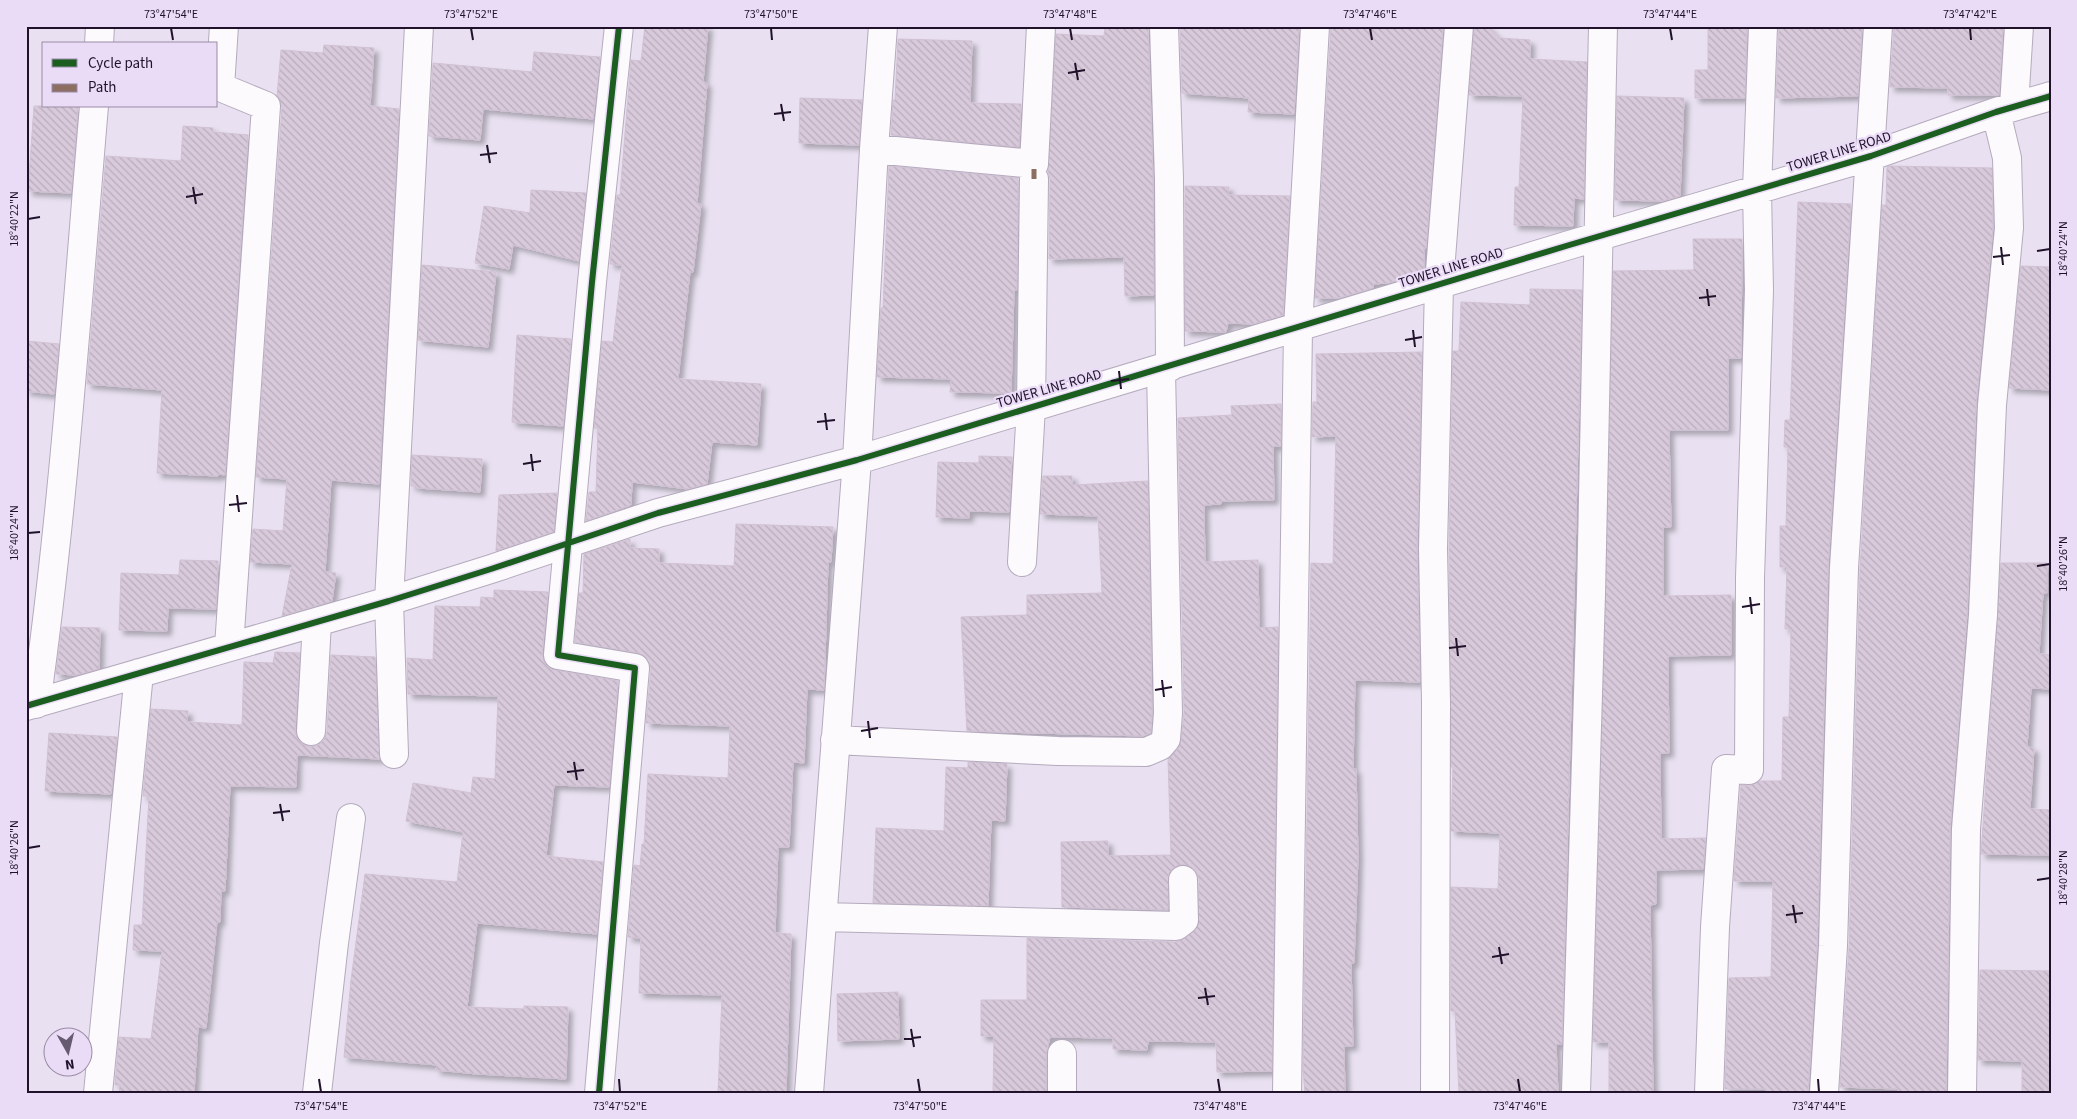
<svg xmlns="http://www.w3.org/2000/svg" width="2077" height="1119" font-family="'Source Sans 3',sans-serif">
  <defs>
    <pattern id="building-back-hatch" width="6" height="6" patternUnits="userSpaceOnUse" patternTransform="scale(1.25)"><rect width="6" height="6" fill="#d8cadb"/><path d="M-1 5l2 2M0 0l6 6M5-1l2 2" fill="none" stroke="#b9acbc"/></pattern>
    <filter id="shadow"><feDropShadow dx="4.5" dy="4.5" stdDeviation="2.5" flood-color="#0004"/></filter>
  </defs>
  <rect width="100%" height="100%" fill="#e9e1f1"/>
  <path fill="url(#building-back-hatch)" stroke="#d0c1d3" filter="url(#shadow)" d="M645,26H708L703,82L707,83L697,204H701L693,272H690L678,379L761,384L757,445L712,442L707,484L688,489L632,482L631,505L586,521L589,492H596L598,428H594L602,341L613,342L622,265L610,264L617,195H620L631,60L641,61Z
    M1105,26H1148L1153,179L1154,295L1125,296L1124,257L1049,259L1050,179L1048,171L1056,34L1104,36Z
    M1180,26H1299L1294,114L1248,112L1249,98L1182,93Z
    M1331,26H1443L1426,248H1424V273L1388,283L1373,284V288L1339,298H1315Z
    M1474,26H1488L1499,38L1530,40V59L1587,62L1584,199L1574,198L1573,226L1514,225L1515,187H1519L1523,96L1469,95Z
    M1708,26H1747L1745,98H1695V70H1708Z
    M1779,26H1862L1858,96L1776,98Z
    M1894,26H2003L1999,95H1948V88L1890,87Z
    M898,39L972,41L970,103L1021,104L1019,147L891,135L893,100H895Z
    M324,45L374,48L370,106L399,109L379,484L331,480L325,572L336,573L332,601L282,616L292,564L250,562L253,529L283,531L287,479L256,477L282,107L277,96L281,50L323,53Z
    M534,52L600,57L593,119L483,109L480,140L429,136L433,63L532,72Z
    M1617,96L1684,98L1680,196L1662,201L1615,200Z
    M800,98L862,100L859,145L799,143Z
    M34,106H78L71,193L28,191Z
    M183,126L213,128V132L248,135L225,475L218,474V476L157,473L162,390L87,384L106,156L181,161Z
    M889,166L1018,178L1017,290H1014L1011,393L950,392L951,379L877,377L881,308H883Z
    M1891,166L1992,168L1993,227L1976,404L1967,614L1950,829L1946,1093H1898V1089L1840,1087L1849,947L1860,569L1882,205H1886L1887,167Z
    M1185,186L1229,187L1228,195L1290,196L1283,315L1253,324L1228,323L1226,332L1185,331Z
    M531,190L586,193L579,261L513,245L509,269L475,263L484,206L530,213Z
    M1798,202L1851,204L1828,567L1817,945L1808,1093H1766V1089H1725L1729,978L1771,977L1773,881H1734L1741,785L1749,786L1759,781H1782L1783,717H1789L1791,629H1785L1787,567H1780V526H1786L1788,447H1784L1785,420H1790Z
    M1693,239H1742L1741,358H1728V430H1669L1671,527H1663V596L1731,595V655L1668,656L1669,753H1660L1661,839L1706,838L1703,869L1656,870V904L1650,905L1653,1093H1609V1042H1593L1613,271L1694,270Z
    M422,265L496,272L488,347L418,340Z
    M2021,266L2051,267V390L2009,388Z
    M1530,289L1582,290L1562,1044H1556L1558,1093H1459L1455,1011H1451V887L1498,889L1500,833L1451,831L1453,767H1451L1449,549L1453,351H1459L1461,302L1530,305Z
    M517,335L571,339L563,426L512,422Z
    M26,341L59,344L54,394L26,391Z
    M1422,352L1417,549L1420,682L1355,680L1353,769H1356L1358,857L1354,963H1351L1353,1046H1344L1345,1093H1305L1303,1070L1311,563L1333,564L1336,436L1312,437L1313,402H1317L1316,354Z
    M1281,404V446H1273L1274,500L1221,501V504L1204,505L1205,562L1258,560L1259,628L1278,627L1272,1071L1217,1072L1216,1042L1148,1041L1147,1050L1113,1049V1038L1050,1037L1046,1054V1093H993L994,1036H981V1000H1027V938L1176,942L1185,938L1198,926L1199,879L1196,871L1191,867L1183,864L1174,867L1169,873L1168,910L1062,907L1061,842L1108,841V856L1171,855L1168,759L1178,749L1181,741L1184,713L1178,418L1232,415L1231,406Z
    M412,455L482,459L480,492L417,488V486H411Z
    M979,456L1012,457L1009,512L969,511V518L936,517L938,462L979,463Z
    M1043,476H1072V485L1148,481L1152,713L1151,733L1143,736L967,731L961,617L1027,615V595L1102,593L1098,516L1040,514Z
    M557,493L554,532L496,551L499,495Z
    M736,524L833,527L831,562H828L824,690L807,689L804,763L793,762L789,847H778L775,933L791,934L786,1093H718L722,995L639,993L641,938L628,937L634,865L640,866L642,844H644L648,774L728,778L730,726L646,723L651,669L645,656L638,653L575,642L579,593H583L584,554L630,539V548L659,549V563L734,566Z
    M180,560L218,561L216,609L168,608L167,631L119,630L121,573L179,575Z
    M2001,563H2047V593H2043L2039,654L2051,655V689L2031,688L2027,747L2034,748L2030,809L2051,810V855L1981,854Z
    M494,590L548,592L542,654L544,661L548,667L555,670L618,681L609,787L554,785L546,856L603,862L597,934L477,923L467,1007L524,1009V1006L568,1007L566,1079L477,1074L436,1070L437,1065L344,1057L351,980L365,874L457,882L463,832L406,821L413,783L471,793L473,777L495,779L498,696L408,694L407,658L433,660L435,606L480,607L481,597L494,598Z
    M62,627L100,628L99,669L77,675L56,674Z
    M275,652L300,653L295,731L297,738L302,744L311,747L318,745L324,740L327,732L331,655L375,657L380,759L297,755L296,787L230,786L225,891H221L220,922H217L206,1028L198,1027L194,1093H119L120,1085H115L119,1037L151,1039L162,951L133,950L134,925H142L149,796H143L151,709L188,711L187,722L242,725L244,662L273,663Z
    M49,733L117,737L111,794L45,791Z
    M968,762L1007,764L1005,821L991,820L988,906L873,903L876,828L944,831L946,767L968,768Z
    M1980,970L2051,971V1093H2022V1061L1978,1060Z
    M898,992L899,1039L838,1041L837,994Z"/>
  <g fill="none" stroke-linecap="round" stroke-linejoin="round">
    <defs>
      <path id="minor" d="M224,26L220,87L266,106L229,647
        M1164,26L1169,179L1170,367
        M99,44L100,26
        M2014,106L2019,26
        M874,149L1034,164L1041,26
        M1022,562L1031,407L1034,179
        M36,704C64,506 77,305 94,106
        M26,706L389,601L491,569L658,513L857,460L1566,246L1871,156L1996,112L2051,96
        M311,731L317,622
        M835,740L1058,751L1146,752L1160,746L1166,739L1168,713L1161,370
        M394,754L389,601L419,26
        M823,917L1176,926L1184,920L1183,880
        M98,1093L139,673
        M317,1093L334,943L351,818
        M599,1093L635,668L558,655L592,282L619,26
        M809,1093L857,460L874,149L883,26
        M1062,1093V1054
        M1287,1093L1298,328L1315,26
        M1435,1093L1436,702L1433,549L1439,284L1459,26
        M1576,1093L1591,594L1603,26
        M1709,1093L1715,927L1726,769L1749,770L1750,578L1759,290L1757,190L1763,26
        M1824,1093L1833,946L1844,568L1878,26
        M1962,1093L1966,829L1983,615L1992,405L2009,228L2007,158L1996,112"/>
    </defs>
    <use href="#minor" stroke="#b4aabd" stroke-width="30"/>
    <use href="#minor" stroke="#fcfafd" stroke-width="28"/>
    <path stroke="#8d6e63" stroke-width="5" stroke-dasharray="10 5" stroke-linecap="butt" d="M1034,179V164"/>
    <defs>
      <path id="cycleway" d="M26,706L389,601L491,569L658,513L857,460L1566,246L1871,156L1996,112L2051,96
        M599,1093L635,668L558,655L592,282L619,26"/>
    </defs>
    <use href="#cycleway" stroke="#eadbf7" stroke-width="9"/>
    <use href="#cycleway" stroke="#1b5e20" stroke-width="6"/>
  </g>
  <path fill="none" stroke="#20122b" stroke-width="2" d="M171,28L173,40M471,28L473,40M771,28L772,40M1070,28L1072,40M1370,28L1372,40M1670,28L1672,40M1970,28L1971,40M1075,63L1078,80M1068,73L1085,70M781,104L784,121M774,114L791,112M487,145L490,163M480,155L497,153M193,187L196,204M186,197L203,194M28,219L40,217M2001,247L2003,265M2037,251L2050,249M1993,257L2010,255M1707,289L1709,306M1699,298L1716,296M1413,330L1415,347M1405,340L1422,337M1119,371L1121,389M1111,381L1129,379M825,413L827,430M817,422L835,420M531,454L533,471M523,464L541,461M237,495L239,512M229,505L247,503M28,533L40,532M2037,566L2050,564M1750,597L1752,614M1742,607L1760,604M1456,638L1458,656M1449,648L1466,646M1162,680L1164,697M1155,690L1172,687M868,721L870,738M861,731L878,728M574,762L577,780M567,772L584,770M280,804L283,821M273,813L290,811M28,848L40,846M2037,880L2050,878M1793,905L1796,923M1786,915L1803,913M1499,947L1502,964M1492,957L1509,954M1205,988L1208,1005M1198,998L1215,996M911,1029L914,1047M904,1039L921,1037M319,1079L321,1092M619,1079L620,1092M918,1079L920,1092M1218,1079L1220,1092M1518,1079L1520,1092M1818,1079L1819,1092"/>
  <g text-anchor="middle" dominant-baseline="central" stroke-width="4.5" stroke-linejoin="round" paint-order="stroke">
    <g font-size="14" fill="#20122b" stroke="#eadbf7">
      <text transform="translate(1839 152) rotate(-17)">TOWER LINE ROAD</text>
      <text transform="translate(1451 268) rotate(-17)">TOWER LINE ROAD</text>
      <text transform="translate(1049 389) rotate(-16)">TOWER LINE ROAD</text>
    </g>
  </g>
  <rect width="2077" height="1119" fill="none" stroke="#eadbf7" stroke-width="55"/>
  <rect x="42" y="42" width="175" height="65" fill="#eadbf7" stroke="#998ba5"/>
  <rect x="52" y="59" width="25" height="8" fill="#1b5e20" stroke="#998ba5"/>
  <text x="88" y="68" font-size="15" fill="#20122b">Cycle path</text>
  <rect x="52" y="84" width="25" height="8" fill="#8d6e63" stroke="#998ba5"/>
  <text x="88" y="92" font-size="15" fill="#20122b">Path</text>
  <g transform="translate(68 1052) rotate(172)"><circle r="24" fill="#eadbf7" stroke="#998ba5"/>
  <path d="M0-4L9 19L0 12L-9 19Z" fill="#665a70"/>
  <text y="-8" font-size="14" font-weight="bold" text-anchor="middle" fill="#20122b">N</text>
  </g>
  <rect x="28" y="28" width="2022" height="1064" fill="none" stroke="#20122b" stroke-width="2"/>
  <g font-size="12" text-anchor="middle" fill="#20122b">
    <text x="171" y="18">73°47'54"E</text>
    <text x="471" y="18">73°47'52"E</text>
    <text x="771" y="18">73°47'50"E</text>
    <text x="1070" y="18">73°47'48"E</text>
    <text x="1370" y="18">73°47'46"E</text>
    <text x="1670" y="18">73°47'44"E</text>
    <text x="1970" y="18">73°47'42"E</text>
    <text transform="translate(14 219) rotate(-90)" y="4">18°40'22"N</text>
    <text transform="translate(2063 249) rotate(-90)" y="4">18°40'24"N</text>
    <text transform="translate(14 533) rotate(-90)" y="4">18°40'24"N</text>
    <text transform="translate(2063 564) rotate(-90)" y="4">18°40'26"N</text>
    <text transform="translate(14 848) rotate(-90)" y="4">18°40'26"N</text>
    <text transform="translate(2063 878) rotate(-90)" y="4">18°40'28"N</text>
    <text x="321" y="1110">73°47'54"E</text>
    <text x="620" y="1110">73°47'52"E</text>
    <text x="920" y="1110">73°47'50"E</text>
    <text x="1220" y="1110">73°47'48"E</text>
    <text x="1520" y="1110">73°47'46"E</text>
    <text x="1819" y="1110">73°47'44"E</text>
  </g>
</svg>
